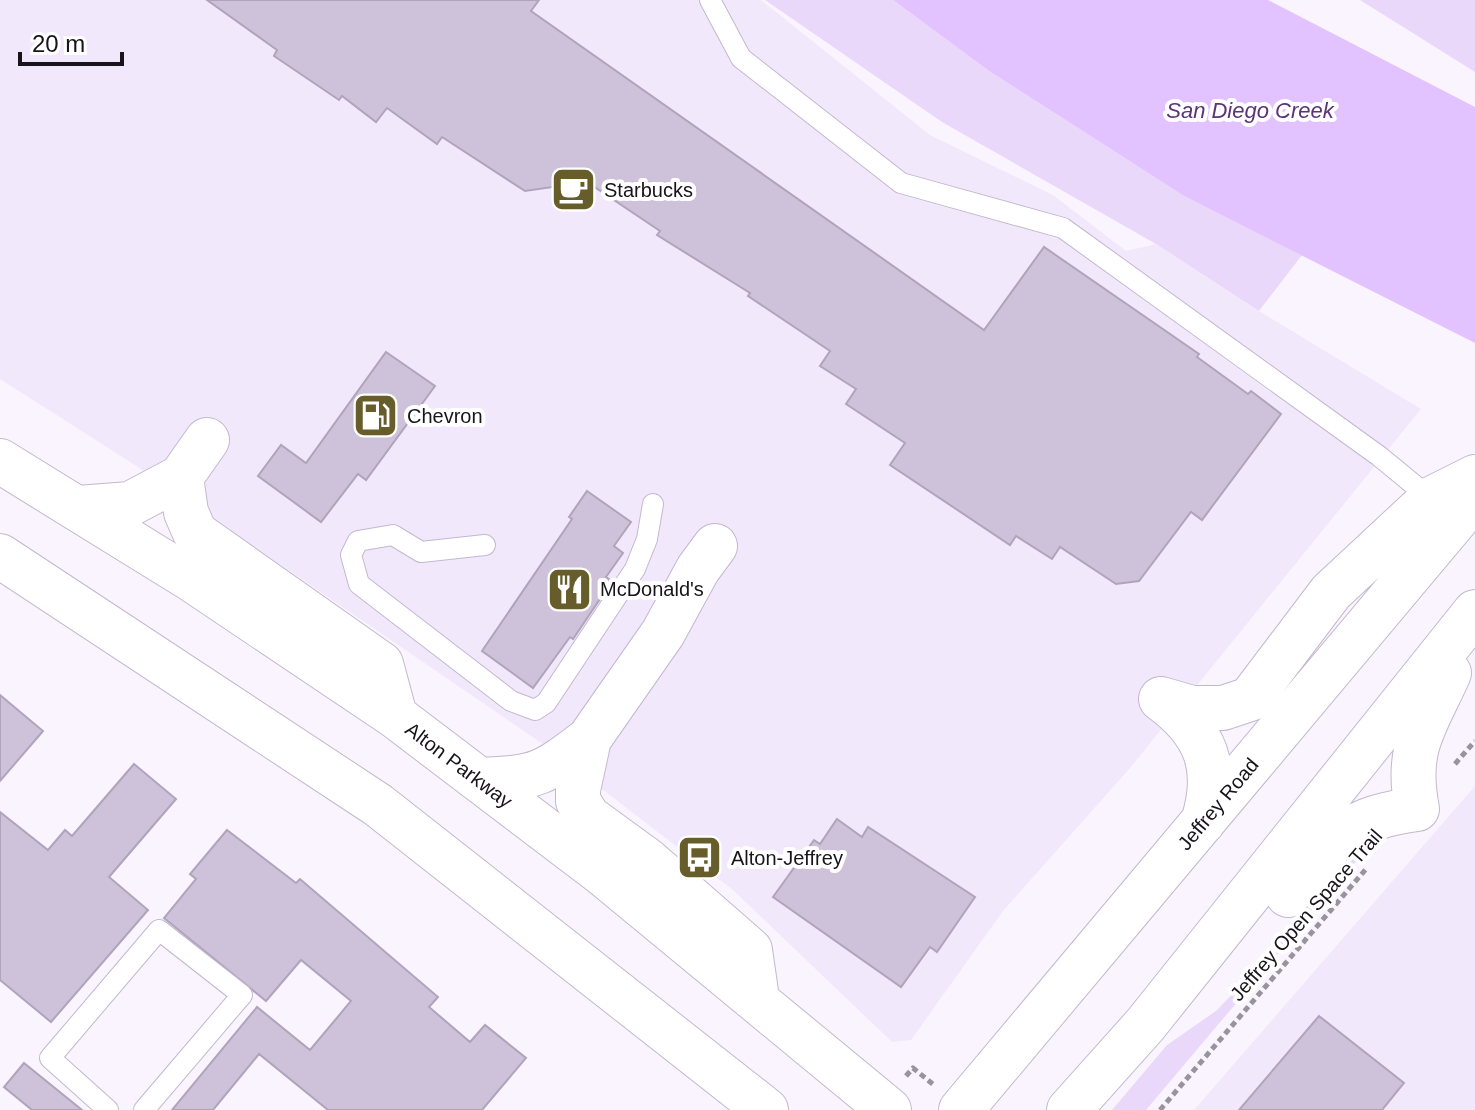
<svg xmlns="http://www.w3.org/2000/svg" width="1475" height="1110" font-family="Helvetica,sans-serif">
  <rect width="100%" height="100%" fill="#f9f4fe"/>
  <path fill="#f2e8fc" d="M0,0H761L930,135L1053,195L1126,251L1156,244L1259,311L1421,409L1130,768L1003,911L911,1040L892,1042L733,890L550,749L138,467L0,379Z
    M1475,786V1110H1194Z"/>
  <path fill="#ead8fb" d="M765,0H893L989,71L1184,196L1302,255L1259,311L1156,244L942,122Z
    M1360,0H1475V72Z
    M1361,843L1368,847L1146,1110H1112L1167,1045L1216,1011L1249,977L1254,979L1259,971L1257,968Z"/>
  <path fill="#e3c3ff" d="M893,0H1268L1475,107V343L1184,196L989,71Z"/>
  <path fill="#cec1da" stroke="#b0a4bc" stroke-width="2" d="M207,0H539L531,11L984,330L1044,247L1199,354L1197,357L1248,394L1251,391L1281,414L1202,520L1191,512L1139,581L1116,584L1060,547L1052,559L1016,536L1010,545L890,465L905,443L846,404L856,389L820,366L830,351L748,296L750,293L657,235L660,231L587,182L525,191L442,137L437,144L387,108L376,122L342,96L339,100L274,56L277,50Z
    M386,352L435,386L366,480L358,474L321,522L258,476L281,445L306,463Z
    M587,491L631,522L614,546L623,553L606,577L612,581L573,639L570,637L533,688L482,651L572,519L569,517Z
    M0,695L43,731L0,781Z
    M134,764L176,799L109,877L148,910L51,1022L0,980V812L48,850L65,830L72,836Z
    M837,819L862,837L868,827L975,897L937,952L930,947L901,987L773,897L814,840L820,844Z
    M227,830L296,883L300,879L438,997L429,1007L470,1042L485,1025L526,1058L482,1110H328L259,1054L213,1110H172L257,1007L310,1050L351,1001L301,960L266,1001L164,918L196,879L190,874Z
    M1319,1016L1404,1083L1382,1110H1239Z
    M24,1063L82,1110H32L4,1087Z"/>
  <g fill="none" stroke-linecap="round" stroke-linejoin="round">
    <defs>
      <path id="service" d="M710,0L741,58L901,183L1063,228L1379,456L1435,502
        M485,545L421,552L393,535L358,541L351,555L359,584L511,701L535,710L546,703L635,569L647,539L653,504
        M108,1110L50,1058L159,930L242,995L144,1110"/>
      <path id="secondary" d="M0,461L191,579L395,716L603,874L889,1110
        M181,477L207,440
        M78,508L130,504L181,477L186,512L195,533L381,664L395,716
        M0,556L378,805L766,1110
        M589,739L663,633L698,569L715,546
        M480,780C538,778 543,774 589,739L578,790V801L588,817L647,860L750,950L757,999"/>
      <path id="primary" d="M1161,699L1192,708H1223L1250,699L1331,592L1431,499L1475,477
        M1161,699C1206,732 1220,768 1203,822
        M1288,895C1333,840 1343,819 1417,809C1405,747 1425,727 1449,673
        M961,1110L1475,497
        M1069,1110L1145,1025L1475,612"/>
    </defs>
    <use href="#service" stroke="#c4b7cf" stroke-width="22"/>
    <use href="#secondary" stroke="#c4b7cf" stroke-width="46"/>
    <use href="#primary" stroke="#c4b7cf" stroke-width="46"/>
    <path stroke="#98939c" stroke-width="5" stroke-dasharray="6 4" stroke-linecap="butt" d="M1455,764L1475,741
      M906,1076L913,1068L934,1085
      M1160,1110L1366,869"/>
    <use href="#service" stroke="#fff" stroke-width="20"/>
    <use href="#secondary" stroke="#fff" stroke-width="44"/>
    <use href="#primary" stroke="#fff" stroke-width="44"/>
  </g>
  <defs>
    <symbol id="cafe-square" viewBox="-11 -11 22 22"><rect x="-9" y="-9" width="18" height="18" rx="4" fill="#675d2a" stroke="#fff"/><path d="M-5.5-4.5H6V0H3Q3 3.5 0 3.5H-2.5Q-5.5 3.5-5.5 0ZM3-3.2v2h1.7v-2ZM-6 4.5H4V6H-6Z" fill="#fff"/></symbol>
    <symbol id="fuel-square" viewBox="-11 -11 22 22"><rect x="-9" y="-9" width="18" height="18" rx="4" fill="#675d2a" stroke="#fff"/><path d="M-5.5-6h7V0h2V4h1.3V-2.5L3-4.5l.8-.8L6-3V5H2.5V1h-1V6h-7ZM-4.2-4.7v3.2H.2V-4.7Z" fill="#fff"/></symbol>
    <symbol id="restaurant-square" viewBox="-11 -11 22 22"><rect x="-9" y="-9" width="18" height="18" rx="4" fill="#675d2a" stroke="#fff"/><path d="M-5-6h1v4h1v-4h1v4h1v-4h1v5L-1.5 .5V6h-2V.5L-5-1ZM5-6V6H3V1.5H1.5Q1.5-4 5-6Z" fill="#fff"/></symbol>
    <symbol id="bus-square" viewBox="-11 -11 22 22"><rect x="-9" y="-9" width="18" height="18" rx="4" fill="#675d2a" stroke="#fff"/><path d="M-5-6H5V4H4V6H2V4H-2V6H-4V4H-5ZM-3.5-4V0h7V-4ZM-3.5 1.2v1.5H-2V1.2ZM2 1.2v1.5H3.5V1.2Z" fill="#fff"/></symbol>
  </defs>
  <g fill-rule="evenodd">
    <use href="#cafe-square" x="548" y="164" width="51" height="51"/>
    <use href="#fuel-square" x="350" y="390" width="51" height="51"/>
    <use href="#restaurant-square" x="544" y="564" width="51" height="51"/>
    <use href="#bus-square" x="674" y="832" width="51" height="51"/>
  </g>
  <g text-anchor="middle" dominant-baseline="central" stroke-width="8" stroke-linejoin="round" paint-order="stroke">
    <g font-size="20" fill="#18141c" stroke="#fff" text-anchor="start">
      <text x="604" y="190">Starbucks</text>
      <text x="407" y="416">Chevron</text>
      <text x="600" y="589">McDonald's</text>
      <text x="731" y="858">Alton-Jeffrey</text>
    </g>
    <g font-size="20" fill="#18141c" stroke="#fff">
      <text transform="translate(459 765) rotate(37)">Alton Parkway</text>
      <text transform="translate(1218 804) rotate(-50)">Jeffrey Road</text>
      <text transform="translate(1306 915) rotate(-49)">Jeffrey Open Space Trail</text>
    </g>
    <g font-size="22" font-style="italic" fill="#5b3379" stroke="#fff">
      <text x="1250" y="110">San Diego Creek</text>
    </g>
  </g>
  <path d="M20 52v12h102v-12" fill="none" stroke="#18141c" stroke-width="4"/>
  <text x="32" y="52" font-size="24" fill="#18141c" stroke="#ffffff" stroke-width="6" paint-order="stroke">20 m</text>
</svg>
